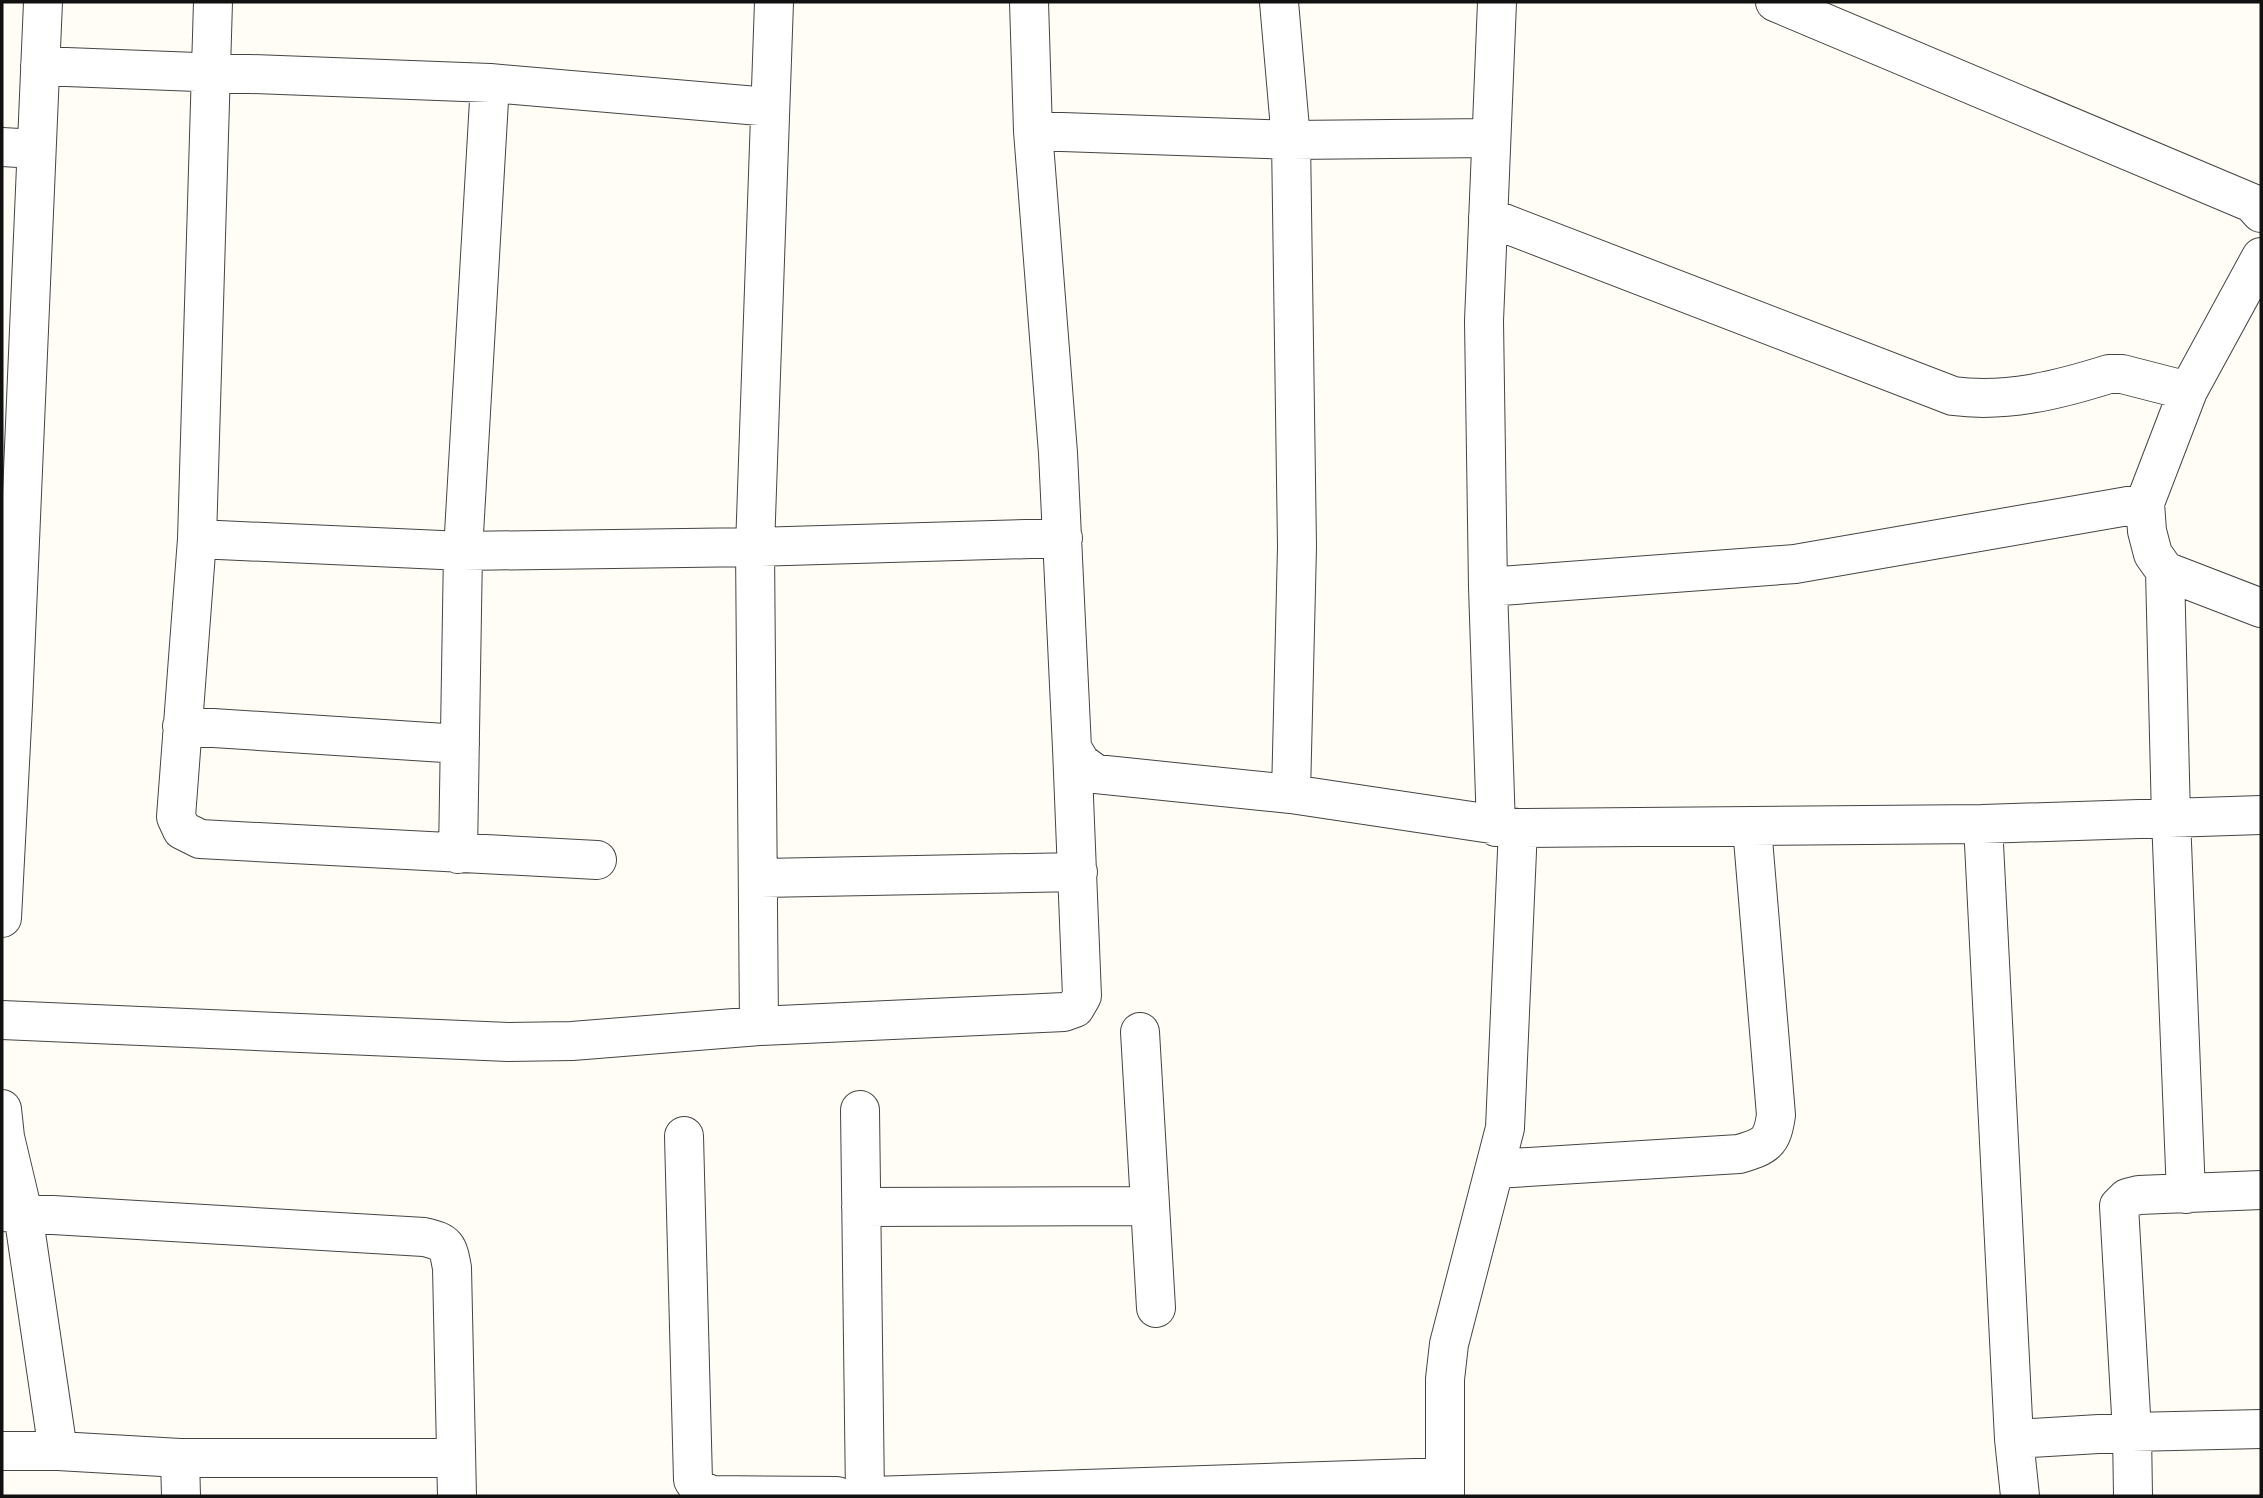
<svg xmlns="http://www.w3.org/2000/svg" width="2263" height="1498" font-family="'Crimson Pro',serif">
  <rect width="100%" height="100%" fill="#fffdf5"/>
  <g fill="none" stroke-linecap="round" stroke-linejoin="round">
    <defs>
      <path id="street" d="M213,2L197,539L176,817L182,830L200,839L597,860
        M1029,2L1033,131L1058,453L1072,748L1081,763L1096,774L1291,794L1518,828L1983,824L2261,815
        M1279,2L1291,140L1297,547L1291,794
        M1775,2L2252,203L2261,213
        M40,66L490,83L770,107
        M1033,131L1291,140L1490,138
        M2,147L36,149
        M1488,217L1953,396C2007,403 2058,390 2109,374H2122L2188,391
        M2261,257L2188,391L2145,503L2147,531L2153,554L2165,571L2261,608
        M197,539L463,551L755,547L1063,538
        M2165,571L2171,818L2186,1194
        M1488,587L1795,564L2145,503
        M182,726L460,744
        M1983,824L2014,1439L2132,1432L2261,1429
        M1496,827L1488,587L1484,321L1497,2
        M458,854L463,551L490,83
        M758,878L1078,872
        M2,918L13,705L43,2
        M2,1020L508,1042L572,1041L759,1026L1064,1012L1075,1008L1082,996L1072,748
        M759,1026L755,547L774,2
        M1140,1032L1156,1308
        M2,1109L5,1137L23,1213L58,1451L180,1458H456
        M860,1110L865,1496
        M684,1136L693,1480L699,1489L711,1495L837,1496
        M1495,1169L1739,1154C1766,1146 1772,1143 1776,1115L1752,827
        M861,1207L1150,1206
        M2,1212L424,1237C447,1242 448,1246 452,1268L457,1496
        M2014,1439L2020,1496
        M2,1451H58
        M180,1458L181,1496
        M872,1496L1445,1477
        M1445,1496V1379L1449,1344L1505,1128L1518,828
        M2133,1496L2132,1432L2119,1206L2127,1198L2139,1195L2261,1190"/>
    </defs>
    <use href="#street" stroke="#444" stroke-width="40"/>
    <use href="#street" stroke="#fff" stroke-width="38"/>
  </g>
  <rect width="2263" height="1498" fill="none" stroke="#111111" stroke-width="7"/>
</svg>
